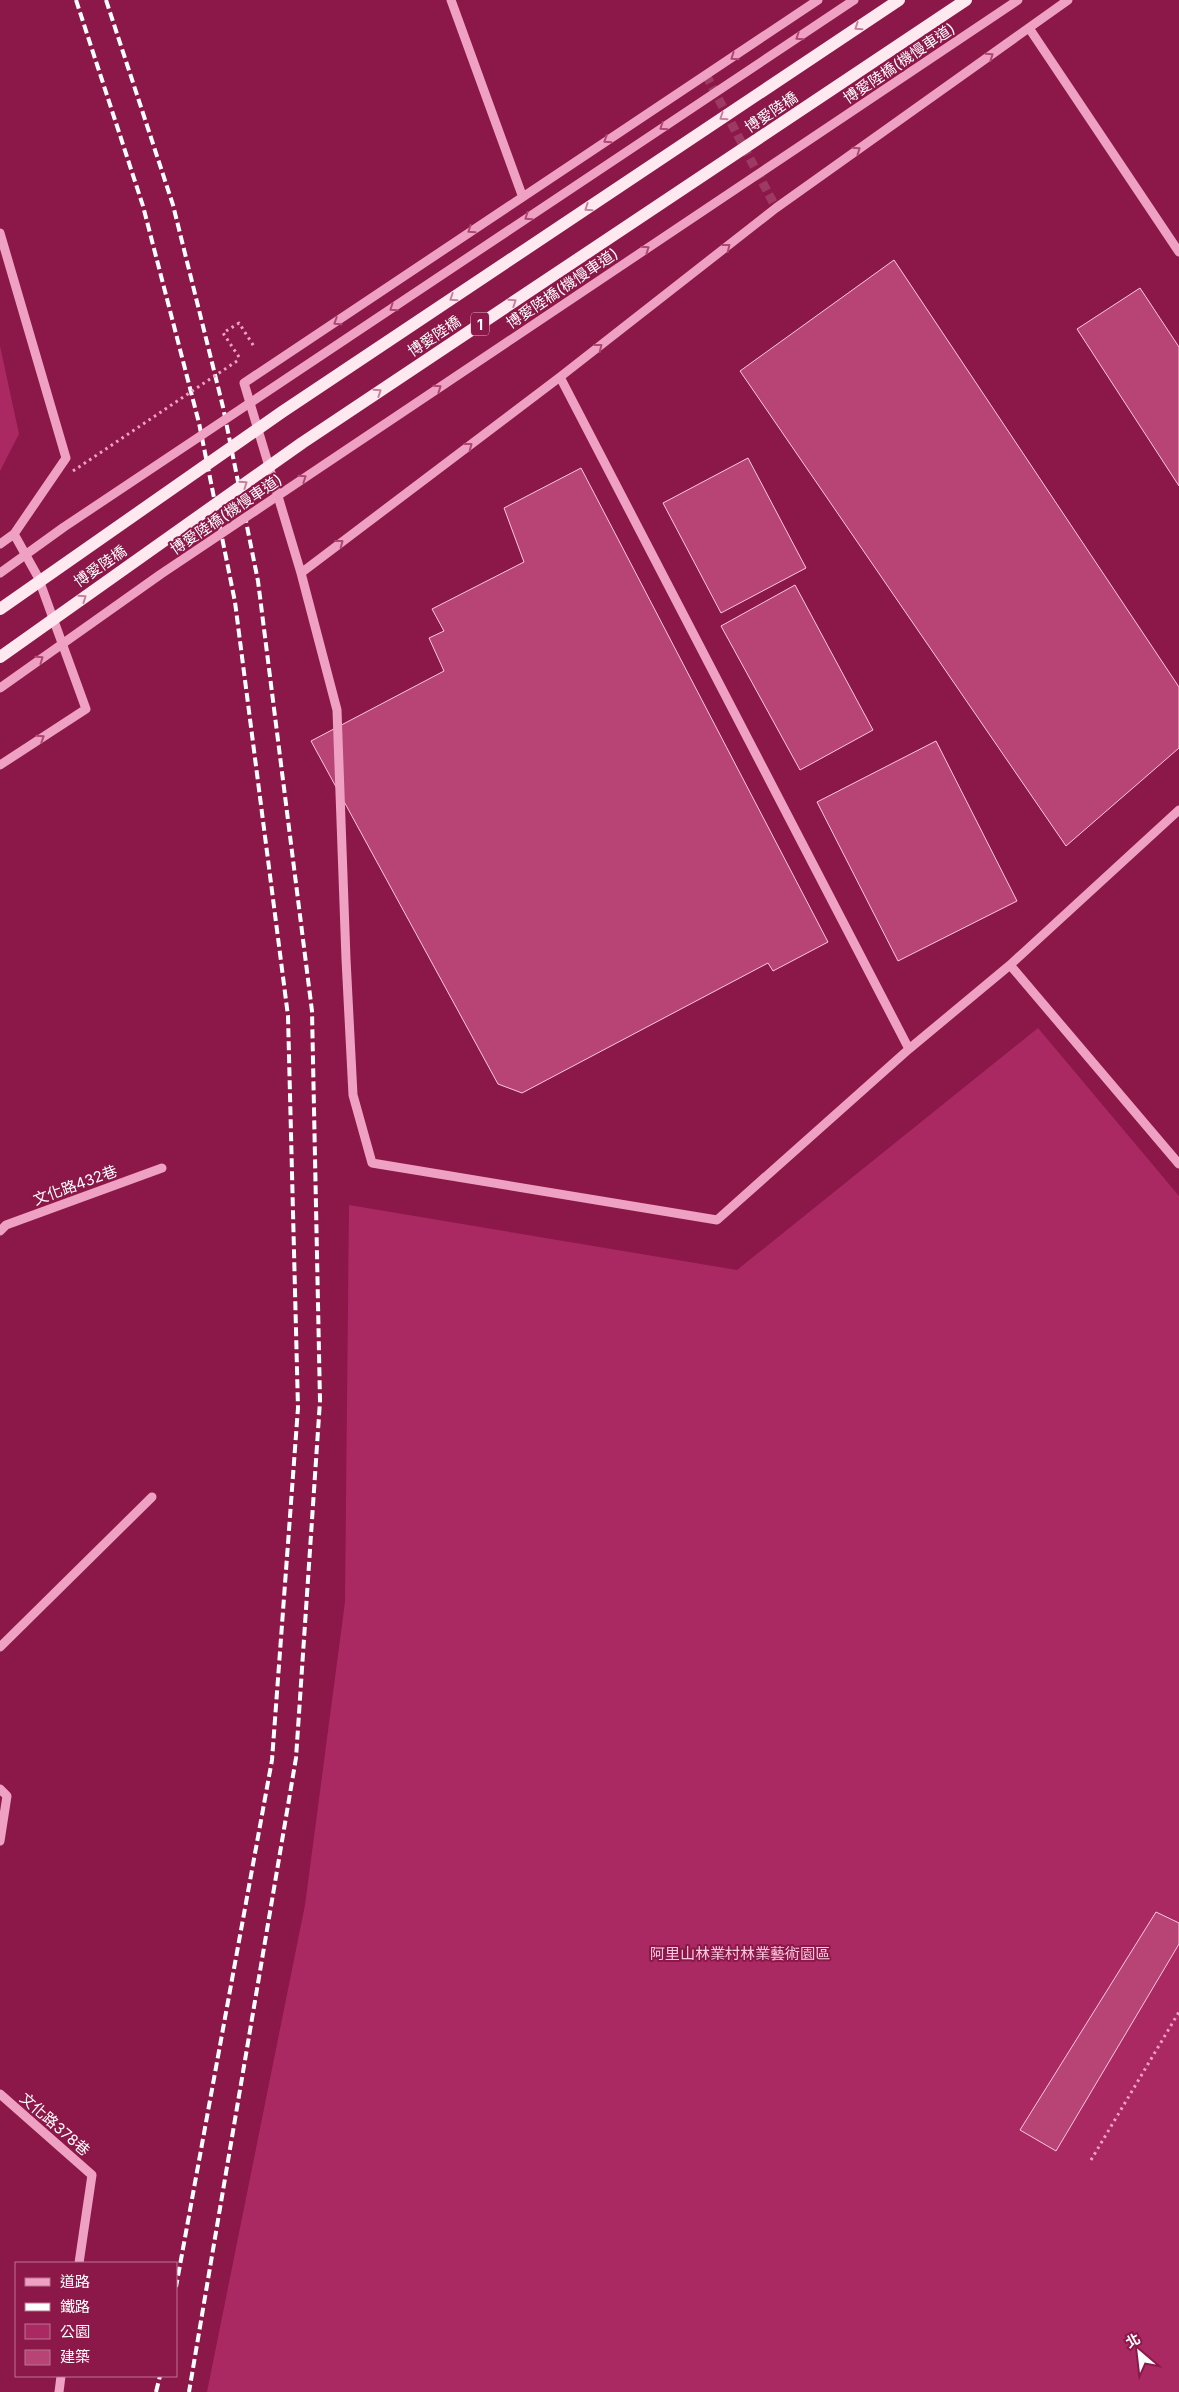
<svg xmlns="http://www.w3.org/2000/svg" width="1179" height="2392" font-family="Inter,'Noto Sans TC',sans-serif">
  <rect width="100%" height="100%" fill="#8c1749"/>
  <path fill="#ab2962" d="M0,346L19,434L0,471Z
    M1038,1028L1179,1196V2392H207L305,1905L345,1602L349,1205L737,1270Z"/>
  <path fill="#b74475" stroke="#fbc8de" d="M894,260L1179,687V748L1066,846L740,371Z
    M1140,288L1179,347V486L1077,329Z
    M748,458L806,568L721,613L663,503Z
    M581,468L828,942L773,971L768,963L522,1093L498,1084L311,741L444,671L429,638L444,631L432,609L524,562L504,508Z
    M795,585L873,730L800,770L721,626Z
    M936,741L1017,901L898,961L817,802Z
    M1156,1912L1179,1923V1944L1056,2151L1020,2130Z"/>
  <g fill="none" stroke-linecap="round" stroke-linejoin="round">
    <path stroke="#9d3a64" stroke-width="9" stroke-dasharray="9 4.5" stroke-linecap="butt" d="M706,75L776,208"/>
    <path stroke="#efa1c3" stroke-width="3" stroke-dasharray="2.5 4" stroke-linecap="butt" d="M239,357L223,333L239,323L255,348
      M1091,2160L1179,2012"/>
    <path stroke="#efa1c3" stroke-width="9" d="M451,0L522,195
      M818,0L244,383L301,573L337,710L346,959L353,1095L372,1163L717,1220L909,1049L1010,965L1179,810
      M1029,28L1179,252
      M0,233L66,458L14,534L0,544
      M560,377L909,1049
      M301,573L560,377L776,208L1068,0
      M0,765L86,709L38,577L14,534
      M1010,965L1179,1164
      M0,1231L6,1225L162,1168
      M0,1647L152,1497
      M0,1789L7,1796L0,1841
      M0,2094L92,2175L79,2263
      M59,2392L61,2376"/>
    <path stroke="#fff" stroke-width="4" stroke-dasharray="9 4" stroke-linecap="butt" d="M76,0L143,206L199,423L235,602L288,1016L298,1408L272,1760L176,2287
      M106,0L173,205L223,407L258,581L312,1011L320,1401L296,1758L189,2392
      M156,2392L160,2376"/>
    <path stroke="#efa1c3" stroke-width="3" stroke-dasharray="2.5 4" stroke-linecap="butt" d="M73,471L240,359"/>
    <path stroke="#efa1c3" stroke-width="9" d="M0,573L64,527L854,0
      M0,688L161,574L1018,0"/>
    <path stroke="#ffe9f1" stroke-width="12" d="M0,609L282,412L899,0
      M0,657L302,443L966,0"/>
  </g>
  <defs><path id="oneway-chevron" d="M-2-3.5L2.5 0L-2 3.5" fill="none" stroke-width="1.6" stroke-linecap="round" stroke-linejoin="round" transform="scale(1.25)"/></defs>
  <g stroke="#c6809d">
    <use href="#oneway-chevron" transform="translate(858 27) rotate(146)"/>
    <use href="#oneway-chevron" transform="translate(723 117) rotate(146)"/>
    <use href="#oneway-chevron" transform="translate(588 208) rotate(146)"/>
    <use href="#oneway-chevron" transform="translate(453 298) rotate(146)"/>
    <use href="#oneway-chevron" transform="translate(513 302) rotate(-34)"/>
    <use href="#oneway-chevron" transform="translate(378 392) rotate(-34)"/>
    <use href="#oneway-chevron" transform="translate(244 484) rotate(-35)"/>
    <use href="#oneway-chevron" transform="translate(83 598) rotate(-35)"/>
  </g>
  <g stroke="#af4774">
    <use href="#oneway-chevron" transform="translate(799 37) rotate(146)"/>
    <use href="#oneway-chevron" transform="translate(990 56) rotate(-35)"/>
    <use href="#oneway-chevron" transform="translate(734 57) rotate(146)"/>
    <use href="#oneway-chevron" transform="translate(663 127) rotate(146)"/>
    <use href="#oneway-chevron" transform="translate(607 140) rotate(147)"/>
    <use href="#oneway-chevron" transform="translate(857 150) rotate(-35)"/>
    <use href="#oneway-chevron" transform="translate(528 217) rotate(146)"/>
    <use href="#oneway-chevron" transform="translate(471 230) rotate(146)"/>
    <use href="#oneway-chevron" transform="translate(727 247) rotate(-38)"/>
    <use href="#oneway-chevron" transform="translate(646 249) rotate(-34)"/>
    <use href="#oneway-chevron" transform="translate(393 308) rotate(146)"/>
    <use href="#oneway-chevron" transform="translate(337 322) rotate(147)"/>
    <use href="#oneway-chevron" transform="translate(599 347) rotate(-38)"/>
    <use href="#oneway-chevron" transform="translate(438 388) rotate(-34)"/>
    <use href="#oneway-chevron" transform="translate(469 446) rotate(-37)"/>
    <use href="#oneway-chevron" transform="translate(303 478) rotate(-34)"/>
    <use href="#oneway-chevron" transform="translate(340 543) rotate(-37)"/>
    <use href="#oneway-chevron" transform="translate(40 659) rotate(-35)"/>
    <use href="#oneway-chevron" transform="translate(41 738) rotate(-33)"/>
  </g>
  <g text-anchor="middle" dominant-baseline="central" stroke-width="4" stroke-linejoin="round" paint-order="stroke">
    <rect fill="#8c1749" stroke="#dcb9c8" stroke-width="1" x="471" y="312.5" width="18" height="23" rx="4"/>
    <g font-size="14" font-weight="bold" fill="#fff">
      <text x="480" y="324">1</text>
    </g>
    <g font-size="15" fill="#fff" stroke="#8c1749">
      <text transform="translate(899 63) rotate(-34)">博愛陸橋(機慢車道)</text>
      <text transform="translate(771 112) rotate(-34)">博愛陸橋</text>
      <text transform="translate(562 288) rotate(-34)">博愛陸橋(機慢車道)</text>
      <text transform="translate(434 336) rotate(-34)">博愛陸橋</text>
      <text transform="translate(226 514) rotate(-34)">博愛陸橋(機慢車道)</text>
      <text transform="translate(100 566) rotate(-35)">博愛陸橋</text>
      <text transform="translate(75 1185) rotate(-20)">文化路432巷</text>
      <text transform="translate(55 2124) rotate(41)">文化路378巷</text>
    </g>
    <g font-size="15" fill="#fbc8de" stroke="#8c1749">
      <text x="740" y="1953">阿里山林業村林業藝術園區</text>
    </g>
  </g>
  <rect x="15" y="2262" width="162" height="115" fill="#8c1749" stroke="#ba7492"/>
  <rect x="25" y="2278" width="25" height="8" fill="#efa1c3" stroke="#ba7492"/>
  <text x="60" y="2287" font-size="15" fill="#ffffff">道路</text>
  <rect x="25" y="2303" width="25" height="8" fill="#ffffff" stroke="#ba7492"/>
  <text x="60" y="2312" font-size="15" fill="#ffffff">鐵路</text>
  <rect x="25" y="2324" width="25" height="15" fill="#ab2962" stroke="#ba7492"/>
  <text x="60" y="2337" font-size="15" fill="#ffffff">公園</text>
  <rect x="25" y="2350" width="25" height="15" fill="#b74475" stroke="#ba7492"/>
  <text x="60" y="2362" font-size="15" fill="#ffffff">建築</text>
  <g transform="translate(1139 2352) rotate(332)" stroke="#8c1749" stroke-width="4" paint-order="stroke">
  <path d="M0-4L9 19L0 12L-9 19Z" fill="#ffffff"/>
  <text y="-8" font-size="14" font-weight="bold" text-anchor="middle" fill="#ffffff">北</text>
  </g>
</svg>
